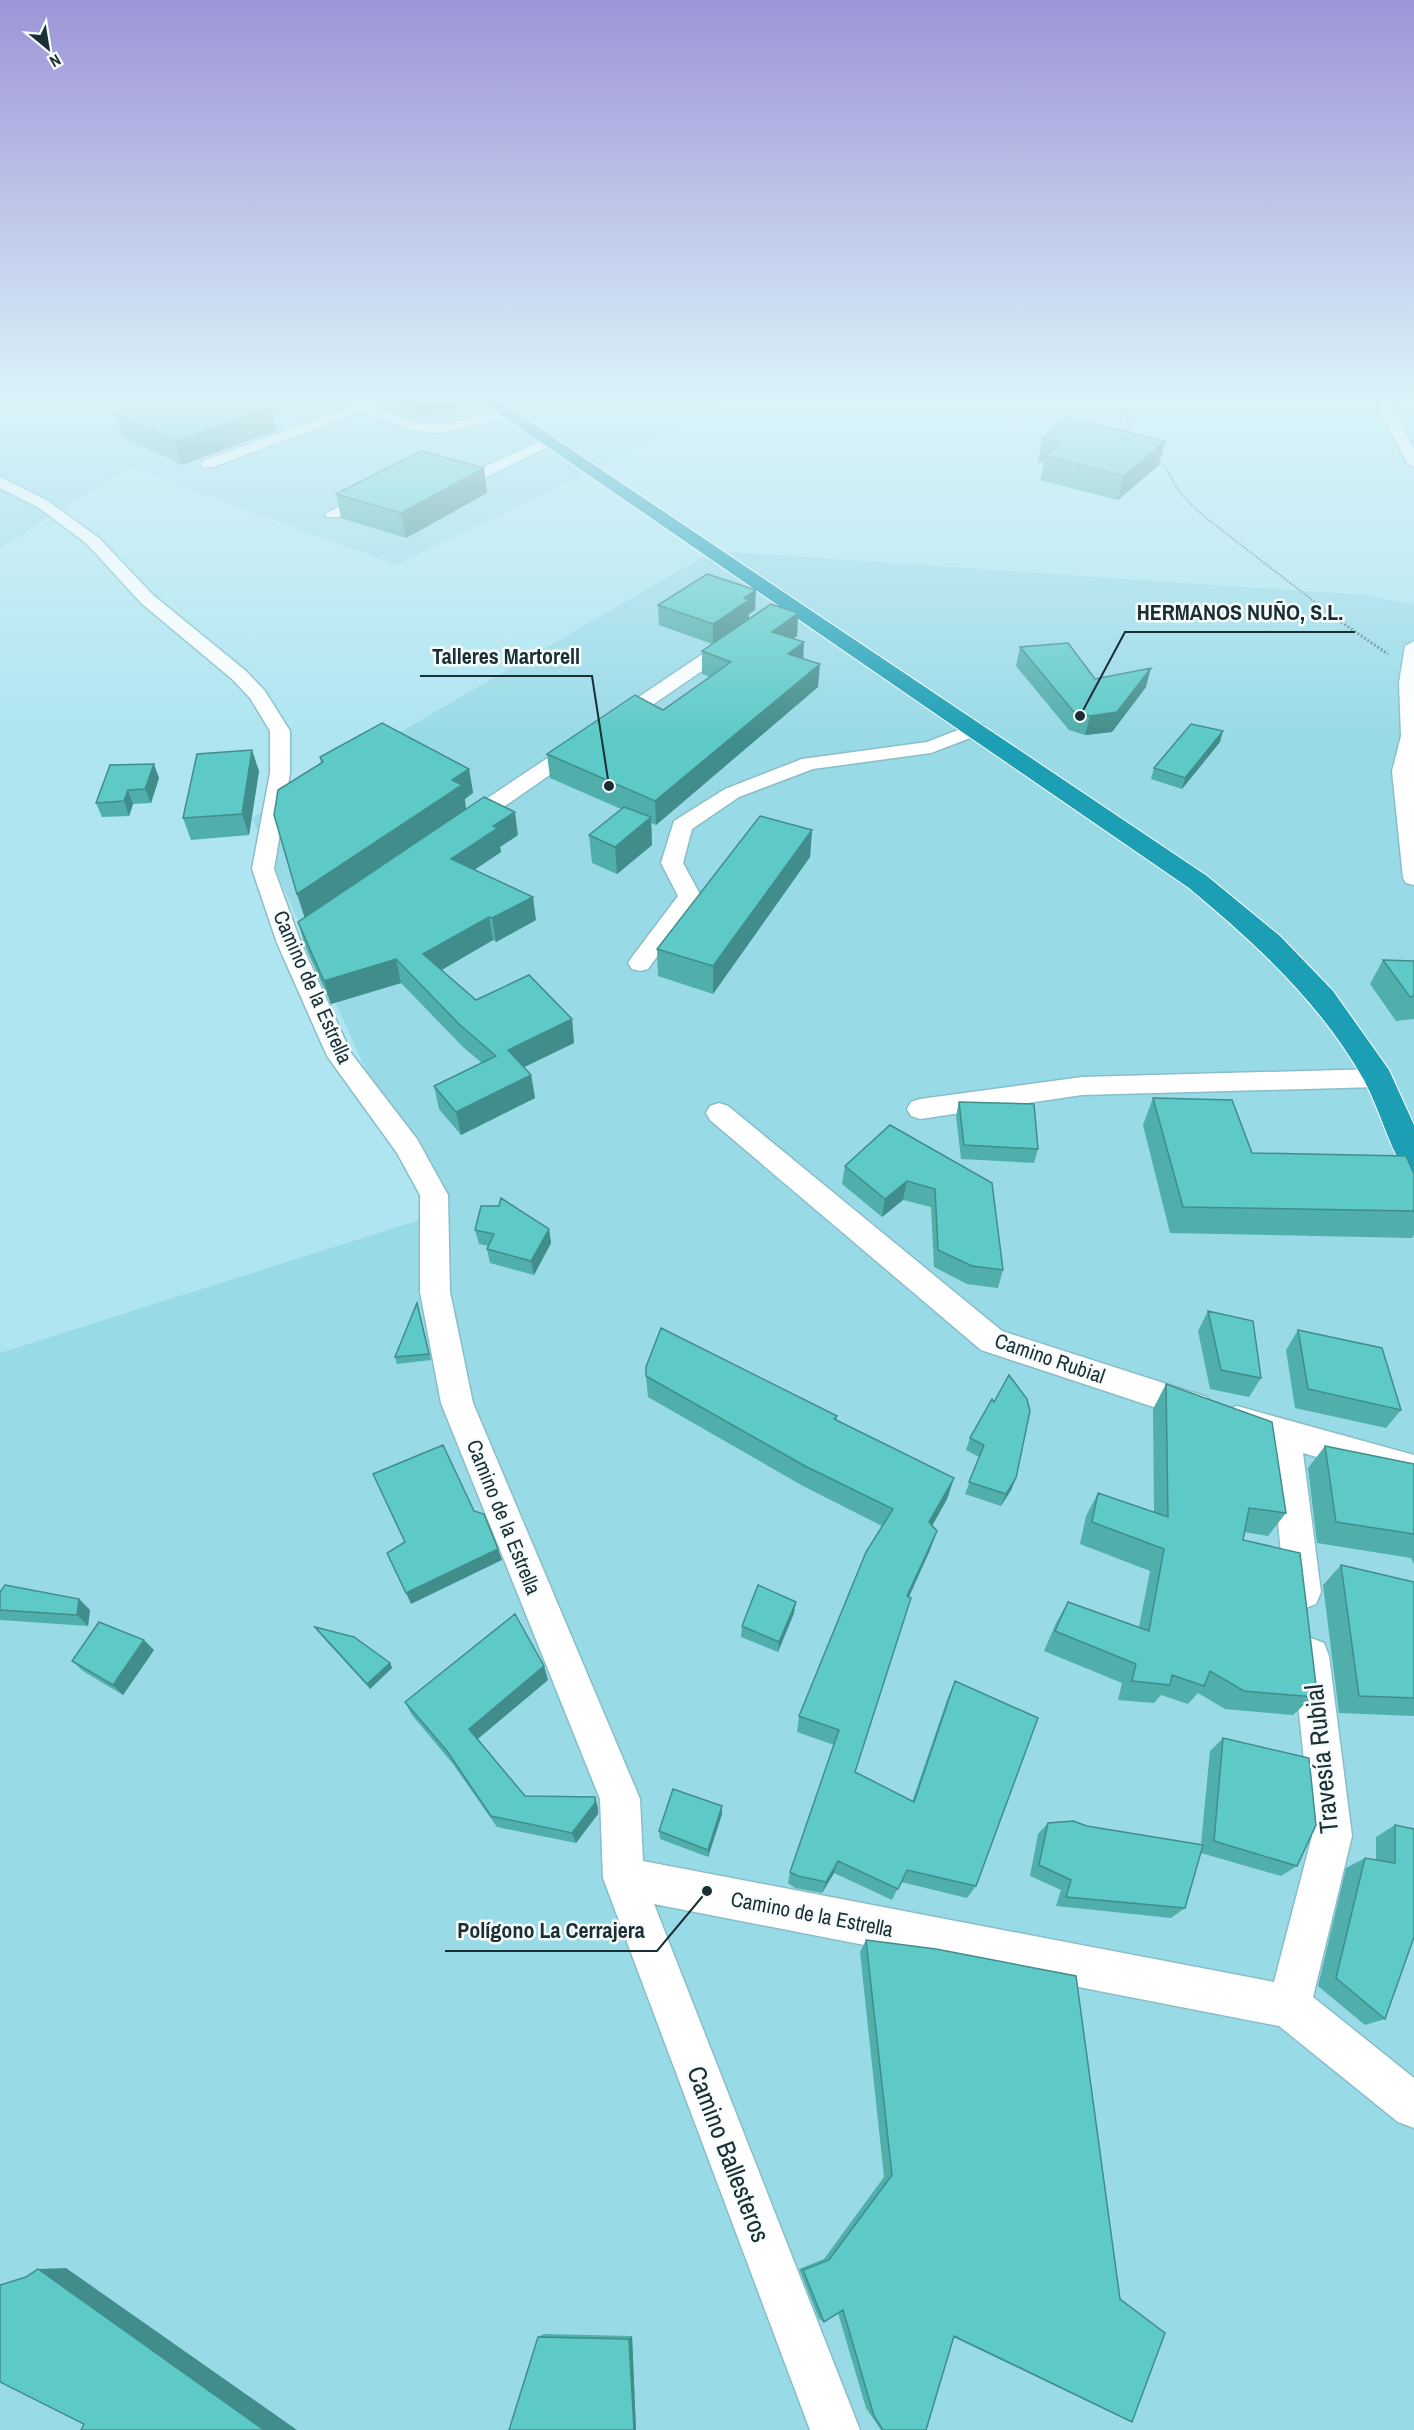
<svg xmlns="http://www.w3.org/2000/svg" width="1414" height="2430" font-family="'Archivo Narrow',sans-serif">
  <rect width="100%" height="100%" fill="#aee5f1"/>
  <path fill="#99dae7" d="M0,399H737L397,565L129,467L0,548Z
    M713,551L1365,595L1414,605V2430H0V1353L432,1216L252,818Z"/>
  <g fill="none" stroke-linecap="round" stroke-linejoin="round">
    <defs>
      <path id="minor" d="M1381,399H1394L1395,412L1414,449V467L1407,463L1381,412Z
        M361,403L418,423L440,425L509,410L516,414L514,417L440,433L411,430L361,412L213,467H203L201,464L203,461Z
        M549,437L556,441L554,444L476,482L449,478L442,474L449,470L469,474Z
        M0,477L48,501L99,538L153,595L246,671L265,691L290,731V773L274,869L301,943L351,1053L417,1139L448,1195L450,1292L473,1403L640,1799L643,1861L1274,1982L1312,1836L1293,1656L1298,1643L1311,1638L1324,1643L1329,1656L1352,1836L1313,1997L1414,2078V2128L1398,2122L1279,2026L654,1904L860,2430H810L603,1878L600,1799L441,1403L420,1292V1195L397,1153L327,1056L277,943L252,869L270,773V731L250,698L232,679L141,603L87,544L38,507L0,488Z
        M374,488L382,493L379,496L339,517H327L325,514Z
        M734,636L740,637L743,641L740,645L620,727H606L603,723L606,719L728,637Z
        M1414,641V885L1406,883L1403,878L1392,771L1401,736L1399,683L1405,646Z
        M976,723L983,725L986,729L983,733L931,753L813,769L739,797L692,829L683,863L701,896L648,969L640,971L632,969L628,963L632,957L678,896L661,863L674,821L725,789L802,759L927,742Z
        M580,739L587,741L590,745L587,749L472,829H456L453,824L456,819L573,741Z
        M1378,1069L1387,1071L1391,1078L1387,1085L1378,1087L1082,1095L920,1119L911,1116L907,1109L911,1102L920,1099L1082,1077Z
        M719,1103L728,1106L1002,1331L1207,1397L1212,1407L1207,1417L1196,1421L981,1350L710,1120L706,1113L710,1106Z
        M1237,1406L1414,1455V1485L1303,1453L1321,1592L1316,1604L1303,1609L1290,1604L1285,1592L1270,1444L1226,1430L1221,1420L1226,1410Z"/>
      <path id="highway" d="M478,399H496L1207,876L1280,936L1333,991L1389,1070L1414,1125V1172L1403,1168C1387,1140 1379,1108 1364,1080C1319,1001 1257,945 1189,888Z"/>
    </defs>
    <use href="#minor" stroke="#88bec9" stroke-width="3"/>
    <use href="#highway" stroke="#fff" stroke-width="2"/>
    <path stroke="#60858e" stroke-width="2" stroke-dasharray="1.5 1.5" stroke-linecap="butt" d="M1123,399L1132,436
      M1157,459L1166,468L1180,493L1201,514L1342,623"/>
    <path stroke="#60858e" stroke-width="3" stroke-dasharray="2 2" stroke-linecap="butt" d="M1341,622L1388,654"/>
    <use href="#minor" fill="#fff" fill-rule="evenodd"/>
    <use href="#highway" fill="#1c9eb4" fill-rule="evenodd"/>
  </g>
  <path fill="#50aeab" d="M388,399H459L460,408L413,418Z
    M148,400L271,407L276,430L182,465L122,437L114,413Z
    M1042,438L1159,465L1118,500L1040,480L1044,463L1038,462Z
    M484,468L487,493L406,538L341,518L336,494Z
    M658,605L755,610L749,614V619L798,613L797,636L793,638L818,687L656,825L651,823L652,845L617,874L592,863L589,835L621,809L550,778L547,754L663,710L710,677L702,674V651L712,644L659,625Z
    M1020,647L1095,679L1146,687L1112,732L1085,735L1069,730L1016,666Z
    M1220,742L1182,789L1151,779L1154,768Z
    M320,757L469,769L473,793L464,799L466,809L518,835L500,847L501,852L474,870L536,920L496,942L493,940L441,970L476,1000L572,1019L574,1043L524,1067L531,1075L535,1098L461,1135L439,1109L434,1086L482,1063L464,1048L401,983L331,1004L305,946L298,922L304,918L321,763Z
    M259,771L249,835L191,840L183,818Z
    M159,778L151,803L133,804L129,816L102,817L96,803Z
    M812,830L810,857L713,994L658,976L657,949Z
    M1383,960L1414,961V1019L1396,1021L1370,984Z
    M1153,1098L1252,1153L1414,1211V1235L1412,1238L1170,1233L1143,1125Z
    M959,1102L1038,1149L1034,1163L961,1159L956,1116Z
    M890,1125L1003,1270L998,1288L967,1284L934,1267L931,1207L903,1200L882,1217L842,1184L845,1166Z
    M549,1229L551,1243L534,1275L490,1263L487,1249L488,1246L479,1244L475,1230Z
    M419,1310L431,1360L397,1364L395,1357Z
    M1208,1311L1261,1378L1249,1397L1210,1389L1198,1331Z
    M1298,1330L1401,1410L1386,1428L1295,1408L1286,1350Z
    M646,1376L837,1416V1420L954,1478L947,1499L932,1526L937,1531L930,1550L909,1597L855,1772L912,1802L948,1697L955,1681L976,1886L967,1898L901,1882L892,1900L834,1873L822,1893L795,1888L788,1883L790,1872L834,1745L797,1732L799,1716L882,1526L803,1486L648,1397Z
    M1166,1384L1286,1513L1268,1536L1244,1532L1243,1540L1317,1693L1293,1715L1225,1709L1198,1693L1188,1704L1161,1695L1154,1703L1118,1700L1122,1683L1044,1651L1056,1623L1068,1602L1139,1627L1150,1571L1080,1544L1086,1516L1098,1493L1154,1512L1153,1409Z
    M992,1399L1016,1478L1011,1490L1001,1506L965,1494L979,1457L966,1450L970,1438Z
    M1325,1446L1414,1464V1564L1411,1558L1317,1543L1308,1468Z
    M1341,1565L1414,1582V1716L1339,1713L1323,1585Z
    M0,1592L79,1599L90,1610L88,1626L0,1620Z
    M794,1613L778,1652L741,1637L742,1626Z
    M315,1627L390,1663L392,1668L370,1689L318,1632Z
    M154,1650L123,1695L83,1671L72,1661Z
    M548,1680L478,1739L525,1796L595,1797L598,1808V1814L576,1843L497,1827L453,1764L412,1715L405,1702Z
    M1223,1738L1297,1866L1281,1876L1201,1853L1185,1908L1171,1918L1056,1906L1061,1890L1030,1876L1038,1834L1048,1823L1087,1826L1201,1844L1210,1751Z
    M722,1806V1814L708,1857L660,1839L659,1831Z
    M1395,1825L1414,1829V1940H1413L1385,2019L1365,2025L1318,1986L1346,1868L1365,1858L1376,1860V1837Z
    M866,1940L1132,2422L1112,2413L953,2337L926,2430H881L866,2408L838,2313L824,2322L819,2319L799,2269L824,2259L884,2177L860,1952Z
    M544,2334L632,2336L636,2430L538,2337Z"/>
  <path fill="#418d8b" d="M426,399H459L460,408L413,418L411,402Z
    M271,407L276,430L182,465L175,441Z
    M1165,441L1159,465L1118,500L1124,476Z
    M484,468L487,493L406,538L401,513Z
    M756,590L755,610L749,614V619L713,644V624L744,598Z
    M798,613L797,636L771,654L772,632Z
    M804,642L803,665L788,654Z
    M820,664L818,687L656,825L655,801Z
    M1151,668L1146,687L1112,732L1085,735L1090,716Z
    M1223,731L1220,742L1182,789L1185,778Z
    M252,750L259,771L249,835L242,814Z
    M154,764L159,778L151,803L145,789Z
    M469,769L473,793L465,799L466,810L305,919L297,894Z
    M128,790L133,804L129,816L124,801Z
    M515,812L518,835L500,847L501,852L456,882L451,859L493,826Z
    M651,817L652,845L617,874L615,847Z
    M812,830L810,857L713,994V966Z
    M533,897L536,920L496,942L492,918Z
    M489,917L493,940L428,978L423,954Z
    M396,959L401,983L331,1004L324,981Z
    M572,1019L574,1043L512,1073L508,1050Z
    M531,1075L535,1098L461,1135L456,1112Z
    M907,1181L903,1200L882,1217L885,1199Z
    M549,1229L551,1243L534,1275L531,1261Z
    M954,1478L947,1499L923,1542L929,1522Z
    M1016,1478L1011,1490L1001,1506L1006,1494Z
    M937,1531L930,1550L901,1614L907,1596Z
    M498,1549L502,1560L411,1604L406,1593Z
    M79,1599L90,1610L88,1626L77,1615Z
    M796,1602L794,1613L778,1652L779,1642Z
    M144,1640L154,1650L123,1695L113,1685Z
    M390,1663L392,1668L370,1689L367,1684Z
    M544,1666L548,1680L475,1741L469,1729Z
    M595,1797L598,1808V1814L576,1843L572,1833Z
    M722,1806V1814L708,1857V1850Z
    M838,1861L834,1873L822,1893L826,1882Z
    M66,2268L297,2430H264L38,2269Z
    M632,2336L636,2430H634L629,2339Z"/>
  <path fill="#5dcac7" stroke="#418d8b" stroke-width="1.5" d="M142,399L148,400L151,399H248L271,407L175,441L114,413Z
    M406,399H426L411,402Z
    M1068,418L1165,441L1124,476L1045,456L1062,443L1042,438Z
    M421,451L484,468L401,513L336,494Z
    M707,574L756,590L744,598L749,600L713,624L658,605Z
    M771,604L798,613L772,632L804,642L788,654L820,664L655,801L547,754L635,695L663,710L731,662L702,651Z
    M1068,643L1095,679L1151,668L1117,712L1090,716L1073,711L1020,647Z
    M382,723L469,769L452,780L462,785L297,894L274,815L278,790L323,762L320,757Z
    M1191,724L1223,731L1185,778L1154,768Z
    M252,750L242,814L183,818L197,754Z
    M154,764L145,789L128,790L124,801L96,803L110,765Z
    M484,797L515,812L493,826L498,828L451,859L533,897L492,918L489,917L423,954L476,1000L529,975L572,1019L508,1050L531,1075L456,1112L434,1086L496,1056L459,1024L396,959L324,981L298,922Z
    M624,807L651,817L615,847L589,835Z
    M760,816L812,830L713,966L657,949Z
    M1383,960L1414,961V996L1410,997Z
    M1153,1098L1232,1100L1252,1153L1406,1156L1414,1174V1211L1183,1207Z
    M959,1102L1034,1104L1038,1149L964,1145Z
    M890,1125L992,1183L1003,1270L972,1266L938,1250L935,1189L907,1181L885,1199L845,1166Z
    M501,1198L549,1229L531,1261L487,1249L494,1234L475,1230L481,1206H499Z
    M417,1303L429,1354L395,1357Z
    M1208,1311L1253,1321L1261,1378L1221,1370Z
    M661,1328L837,1416L834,1419L954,1478L929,1522L937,1531L907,1596L911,1598L855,1772L914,1802L955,1681L1038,1718L976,1886L907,1870L898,1889L838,1861L826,1882L798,1876L790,1872L839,1730L799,1716L866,1552L893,1509L805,1466L646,1376V1367Z
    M1298,1330L1382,1348L1401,1410L1308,1389Z
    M1009,1375L1027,1399L1030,1411L1016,1478L1006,1494L969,1482L984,1445L970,1438L992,1399L994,1402Z
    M1166,1384L1272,1422L1286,1513L1249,1508L1243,1540L1300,1553L1317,1693H1313L1314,1697L1244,1691L1210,1671L1204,1686L1172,1675L1170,1685L1132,1681L1136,1664L1055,1631L1068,1602L1149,1631L1164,1549L1092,1522L1098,1493L1168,1517Z
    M443,1445L474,1511L484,1514L498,1549L406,1593L387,1553L405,1542L373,1474Z
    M1325,1446L1414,1464V1534L1336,1522Z
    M1341,1565L1414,1582V1698L1359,1696Z
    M5,1585L79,1599L77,1615L0,1610V1592Z
    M758,1585L796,1602L779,1642L742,1626Z
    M515,1614L544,1666L469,1729L525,1796L595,1797V1803L572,1833L491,1816L447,1751L405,1702Z
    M99,1622L144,1640L113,1685L72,1661Z
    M315,1627L354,1637L390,1663L367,1684Z
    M1223,1738L1309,1758L1316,1825L1297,1866L1214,1841Z
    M673,1789L722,1806L708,1850L659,1831Z
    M1073,1821L1087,1826L1203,1845L1185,1908L1066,1897L1071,1880L1039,1865L1048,1823Z
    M1395,1825L1414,1829V1937L1385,2019L1336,1978L1365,1858L1395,1863Z
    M866,1940L936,1949L1076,1976L1120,2299L1165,2333L1132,2422L954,2336L926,2430H883L874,2416L843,2310L824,2322L803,2270L829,2260L892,2175Z
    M38,2269L264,2430H81L84,2424L0,2382V2285L26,2277Z
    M538,2337L629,2339L634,2430H509Z"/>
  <linearGradient id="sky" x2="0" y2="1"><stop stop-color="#9d95d7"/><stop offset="0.54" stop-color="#dbf3f9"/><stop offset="1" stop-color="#dbf3f9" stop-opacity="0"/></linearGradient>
  <rect width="1414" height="739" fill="url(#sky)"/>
  <g text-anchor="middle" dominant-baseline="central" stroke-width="5" stroke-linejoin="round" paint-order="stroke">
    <g font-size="21" fill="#192f34" stroke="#f7fcfd">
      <text transform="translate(313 987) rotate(66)">Camino de la Estrella</text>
      <text transform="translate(1050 1358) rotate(19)">Camino Rubial</text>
      <text transform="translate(504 1517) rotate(68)">Camino de la Estrella</text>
      <text transform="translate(812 1914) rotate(11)">Camino de la Estrella</text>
    </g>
    <g font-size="26" fill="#192f34" stroke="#f7fcfd">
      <text transform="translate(1321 1759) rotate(-96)">Travesía Rubial</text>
      <text transform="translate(729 2154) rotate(69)">Camino Ballesteros</text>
    </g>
  </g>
  <path fill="none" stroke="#192f34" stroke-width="2" d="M1080 716L1125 632H1355M609 786L592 676H420M707 1891L657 1951H445"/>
  <g fill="#192f34" stroke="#f7fcfd" stroke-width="2">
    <circle cx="1080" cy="716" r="6"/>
    <circle cx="609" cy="786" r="6"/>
    <circle cx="707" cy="1891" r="6"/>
  </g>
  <g font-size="22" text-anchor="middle" font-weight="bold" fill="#192f34" stroke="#f7fcfd" stroke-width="5" stroke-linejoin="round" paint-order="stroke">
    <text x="1240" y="620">HERMANOS NUÑO, S.L.</text>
    <text x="506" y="664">Talleres Martorell</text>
    <text x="551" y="1938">Polígono La Cerrajera</text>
  </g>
  <g transform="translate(48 48) rotate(150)" stroke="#f7fcfd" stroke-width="4.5" paint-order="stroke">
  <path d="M0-4.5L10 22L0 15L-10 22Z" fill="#192f34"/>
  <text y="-9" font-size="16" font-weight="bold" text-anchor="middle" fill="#192f34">N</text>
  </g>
</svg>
